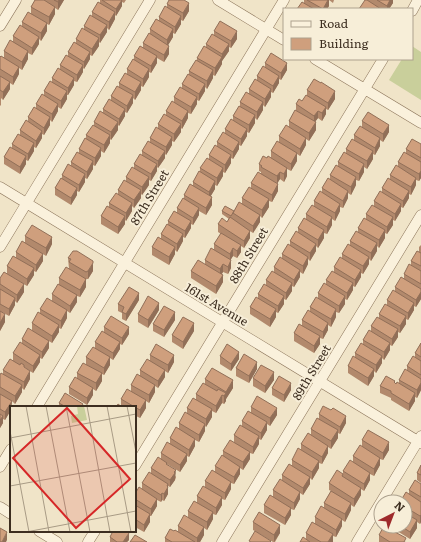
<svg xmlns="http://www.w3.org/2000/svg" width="421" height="542" font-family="Literata,serif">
  <rect width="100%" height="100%" fill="#f0e4c8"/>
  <path fill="#c9cf9b" d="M412,46L421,52V100L389,80L402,59H412Z"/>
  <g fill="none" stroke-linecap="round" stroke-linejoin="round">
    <defs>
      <path id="street" d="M218,0L284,40
        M412,11L418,0
        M0,26L16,0
        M315,59L421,123
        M0,187L421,443
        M0,247L150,0
        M37,407L284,0
        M135,466L383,59
        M0,467L11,449
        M381,502L421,436
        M0,507L11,514
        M39,531L57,542
        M88,542L95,531
        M222,542L421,215
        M357,542L381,502"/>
    </defs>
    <use href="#street" stroke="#8d765c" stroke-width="11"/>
    <use href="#street" stroke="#faf1dc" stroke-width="10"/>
  </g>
  <path fill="#b2896c" d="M35,0H64L58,10L55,8V14L49,25L47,24V31L41,41L39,39V44L32,55L28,53V59L22,70L19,68V74L13,85L10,83V89L3,100L1,98V105L0,106V57H4V51L13,42V36L22,27V22L31,14V7Z
    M100,0H126L124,3L122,2V6L116,16L115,15V19L109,30L107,28V32L100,43L99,42V46L92,56L90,55V59L84,69L83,68V72L77,82L74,81V85L68,95H67V99L61,109L58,107V111L52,122L50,120V125L44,135L42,134V138L36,148L34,147V151L28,161L26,160V164L20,174L4,164V157L12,148V144L20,135V130L28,121V117L36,108V104L44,95V91L52,82V78L60,69V65L68,56V52L76,42V39L84,30V26L92,17V12L100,3Z
    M304,0H334L333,3L329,0V6L327,9H297L304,3Z
    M368,0H393V3L389,9H359Z
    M167,4L189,11L183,21L181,20V24L175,34L173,33V37L168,45L169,54L164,62L157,58V63L151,73L149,72V77L143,87L141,86V90L135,100L133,98V103L127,113L125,112V116L119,126L118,125V130L111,140L110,139V143L104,153L101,151V156L95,166L93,165V169L87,179L85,178V182L79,192L77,191V195L71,205L55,195V188L62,178V175L71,166V162L79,153V149L86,139V135L94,126V122L103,113V109L111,100V96L119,87V83L127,74V69L134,60V56L143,47V43L150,34V29L159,21V17L167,8Z
    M214,31L237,39L231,48L229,47V51L222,61V64L215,76L213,75V78L207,89L205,87V91L199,101L197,100V104L191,114L188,113V118L182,129L181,128V132L174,142L172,141V145L166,155L165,154V158L158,168L157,167V171L151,181L149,180V185L142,195L141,194V198L134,208L132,206V211L126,221L125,220V224L118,234L101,224V216L109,207V203L118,195V190L126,181V177L134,168V164L142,155V151L150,142V138L158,128V124L166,115V111L174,102V97L182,88V84L189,74V71L197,60V58L206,48V44L214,35Z
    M265,63L287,70L281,80L279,79V83L273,93L271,92V97L265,107L263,105V110L257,120L255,118V123L249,133L247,132V136L241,146L239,145V149L233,159L231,158V163L225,173L223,172V176L217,186L215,185V189L210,197L212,205L206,215L199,211V215L193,225L191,224V228L185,238L183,237V241L177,252L175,250V254L169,265L152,255V247L161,238V234L168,225V221L177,212V208L184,199V195L193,186V182L200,172V168L209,159V155L217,146V142L225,133V129L233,120V116L240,106V102L249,94V89L257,80V76L265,68Z
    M307,90L335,99L328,110L326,109V114L322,121L318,118L315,122L316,130L309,141L306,139V145L300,156L297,154V161L291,171L287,169V176L284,182L280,179L277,183L278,191L272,202L269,201V207L262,218L260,216V222L253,233L250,231V238L244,248L241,246V252L237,258L233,256L230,260L231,268L228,274L223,272L222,274L223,282L216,294L191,278V271L205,264V260L214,250V244L221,234L218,232V224L227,222L229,219L222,214V211H234L242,204V198L251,188V183L261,173V172L259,171V164L267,158H271V151L279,142V136L289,127V121L296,110V104L302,101L307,96Z
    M362,121L389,132L383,142L380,140V146L375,155L373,154V159L367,169L364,167V172L359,181L356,180V185L351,195L348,193V198L343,208L340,207V211L335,221L332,219V225L327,234L324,233V238L318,248L316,246V251L310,261L308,259V264L303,274L300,272V277L294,287L292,286V291L286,300L284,299V304L278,313L276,312V317L270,327L250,314V307L258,298V294L266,285V280L274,272V267L282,259V254L290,246V241L298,232V228L306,219V214L314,206V201L322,193V188L330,179V175L338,166V162L346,153V149L354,140V135L362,127Z
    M421,144V178L419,181L416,180V185L411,195L409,194V198L403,208L401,207V211L395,221L393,220V225L387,234L385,233V238L379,248L377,246V251L371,261L369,259V264L363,274L361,273V277L355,287L353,286V290L347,300L345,299V304L339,313L336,312V317L331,327L328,325V330L323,339L320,338V344L314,353L294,341V333L302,325V320L310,312V307L318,299V293L326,285V280L334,272V267L342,258V254L350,245V241L358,232V228L366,219V214L374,206V201L382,193V188L390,179V175L398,166V162L406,153V149Z
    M25,236L52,244L46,256L43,254V261L36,272L34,271V275L27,286L7,274V266L16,257V252L25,243Z
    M421,245V299L416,307L414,306V310L408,320L406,319V324L400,333L398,332V337L392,346L390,345V350L384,360L382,358V363L376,373L374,371V376L368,386L348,373V366L355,358V353L363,344V340L371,331V326L379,318V314L387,305V300L395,292V287L404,278V274L411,265V261L419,252V247Z
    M68,258L93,271L88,279H86V287L80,297L77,296V302L70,313L67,311V318L61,329L59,328V332L52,343L49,341V348L42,359L40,358V362L33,373L24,367L30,379L24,390L22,388V392L15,404L12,401L11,410L5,420L3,419V423L0,428V375L3,374V370L13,361V353L22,343V339L32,330V323L40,313V309L52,301V294L59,284V278L69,269Z
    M0,278L24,292L17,303L15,301V305L9,316L2,312L5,322L0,331Z
    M139,300L126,321L122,319V313L118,311V304Z
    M159,310L148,328L138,322V314Z
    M175,320L164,337L153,331V324Z
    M104,327L129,334L122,345L120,344V349L113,360L110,358V365L104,375L102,374V381L96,391L93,389V395L87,405L69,394V387L77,379V373L86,364V357L95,348V342L104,333Z
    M194,331L183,349L172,342V335Z
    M421,343V390L417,398L415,397V401L409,411L391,400V398L380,393V386L395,383L396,384L399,383V380L407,370V366L415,357V353Z
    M150,355L174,362L168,373L165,371V377L158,388L155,386V392L149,403L146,401V408L140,418L136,416V423L135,425V407H116L121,406V399L131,392V385L140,376V370L150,361Z
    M220,356L239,359L231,371L220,364Z
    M236,368L257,369L249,383L236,376Z
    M253,378L274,380L265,393L253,386Z
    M205,379L233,388L226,399V401L224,404L222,403L216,413L212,411V417L206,427L205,426V431L199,442L195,440V446L189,457L187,456V461L180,472L167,464L176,477L175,480L170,487L168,486V494L164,501L162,500L161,502L157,500V506L151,516H150V522L144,532L135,527V494L142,489V483L151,474V468L161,459V453L170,444V438L179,428V423L187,413V408L196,399V394L205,385Z
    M272,388L291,390L284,402L272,395Z
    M59,403L83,407H59Z
    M251,407L277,415L270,426L267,424V430L261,440L259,439V444L253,454L250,453V459L243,470L240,468V474L234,484L231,483V489L225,500L222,499V505L216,515L213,514V519L207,530L204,528V535L200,542H165V538L174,531H178V526L188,517V511L197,502V496L205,487V481L215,472V466L223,456V451L234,442V435L242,426V421L251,413Z
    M319,414L346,423L340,434L338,433V438L331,449L328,447V453L322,464L319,463V468L312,480L310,478V484L303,495L300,493V499L294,510L291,509V515L285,525L264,513V505L273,497V490L282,481V475L292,465V460L301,450V444L311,435V429L319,418Z
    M362,440L389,450L383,460L380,459V465L374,476L370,474V480L364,491L361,489V495L354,507L351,505V510L345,522L342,520V526L336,537L333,536V542H300L306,539V533L315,523V517L324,508V503L331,491L329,490V483L343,474V471L353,462V456L362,446Z
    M421,465V483L417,480V473Z
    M421,484V522L420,524L417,522V528L410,539L389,526H405V502L409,494V490Z
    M253,522L280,533L275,542H273L253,530Z
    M379,535L406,542H379Z
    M110,537L129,540L127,542H110Z"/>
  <path fill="#916f58" d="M59,0H64L58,10V2Z
    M122,0V6L116,16V9Z
    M328,0H329V6L327,9H323Z
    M390,0H393V3L389,9H387V6Z
    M189,3V11L183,21V13Z
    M55,7V14L49,25V17Z
    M115,12V19L109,30V22Z
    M181,16V24L175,34V27Z
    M47,23V31L41,41V33Z
    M107,25V32L100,43V35Z
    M173,29V37L167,47V40Z
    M237,31V39L231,48V41Z
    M39,37V44L32,55V48Z
    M99,38V46L92,56V49Z
    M229,44V51L222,61V54Z
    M169,46V54L164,62V55Z
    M28,51V59L22,70V62Z
    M90,52V59L84,69V62Z
    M157,56V63L151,73V66Z
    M222,57V64L215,76V68Z
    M287,63V70L281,80V73Z
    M83,65V72L77,82V75Z
    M19,67V74L13,85V77Z
    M149,69V77L143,87V79Z
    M213,70V78L207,89V81Z
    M279,76V83L273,93V86Z
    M74,78V85L68,95V88Z
    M10,82V89L3,100V92Z
    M141,82V90L135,100V92Z
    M205,84V91L199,101V94Z
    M271,89V97L265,107V99Z
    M67,91V99L61,109V101Z
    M335,91V99L328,110V103Z
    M133,95V103L127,113V106Z
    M197,97V104L191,114V107Z
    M263,102V110L257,120V112Z
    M58,104V111L52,122V114Z
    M326,107V114L322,121V113Z
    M125,109V116L119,126V119Z
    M188,111V118L182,129V121Z
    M318,111V118L314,123V116Z
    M255,115V123L249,133V125Z
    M50,117V125L44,135V128Z
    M118,122V130L111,140V132Z
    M316,122V130L309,141V133Z
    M181,124V132L174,142V134Z
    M389,125V132L383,142V134Z
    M247,129V136L241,146V139Z
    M42,131V138L36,148V141Z
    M110,135V143L104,153V145Z
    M172,137V145L166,155V147Z
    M306,138V145L300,156V149Z
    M380,138V146L375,155V148Z
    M239,142V149L233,159V152Z
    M34,143V151L28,161V154Z
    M101,148V156L95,166V158Z
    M165,151V158L158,168V161Z
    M373,151V159L367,169V161Z
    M297,153V161L291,171V164Z
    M231,155V163L225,173V165Z
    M26,156V164L20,174V167Z
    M93,161V169L87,179V172Z
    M157,164V171L151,181V174Z
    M364,164V172L359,181V174Z
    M223,168V176L217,186V178Z
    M287,168V176L284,182V174Z
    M421,171V178L419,181V174Z
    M280,172V179L277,184V176Z
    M85,174V182L79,192V185Z
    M149,177V185L142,195V187Z
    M356,177V185L351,195V187Z
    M416,178V185L411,195V187Z
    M215,181V189L209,199V192Z
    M278,184V191L272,202V195Z
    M77,188V195L71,205V198Z
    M141,190V198L134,208V200Z
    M348,191V198L343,208V201Z
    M409,191V198L403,208V201Z
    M212,197V205L206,215V208Z
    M269,199V207L262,218V210Z
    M132,203V211L126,221V213Z
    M340,204V211L335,221V213Z
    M401,204V211L395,221V214Z
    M199,208V215L193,225V218Z
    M260,215V222L253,233V226Z
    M125,216V224L118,234V227Z
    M332,217V225L327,234V227Z
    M393,217V225L387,234V227Z
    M191,221V228L185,238V231Z
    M324,230V238L318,248V240Z
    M385,230V238L379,248V240Z
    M250,231V238L244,248V241Z
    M183,234V241L177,252V244Z
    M52,237V244L46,256V248Z
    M377,243V251L371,261V253Z
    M316,244V251L310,261V253Z
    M241,245V252L237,258V251Z
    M175,247V254L169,265V257Z
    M233,248V256L230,261V254Z
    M43,254V261L36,272V265Z
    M308,257V264L303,274V266Z
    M369,257V264L363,274V266Z
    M231,260V268L228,274V267Z
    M93,263V271L88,279V271Z
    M223,264V272L220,276V269Z
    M34,268V275L27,286V279Z
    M300,270V277L294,287V280Z
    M361,270V277L355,287V280Z
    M223,275V282L216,294V286Z
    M86,279V287L80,297V290Z
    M292,283V291L286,300V293Z
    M353,283V290L347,300V293Z
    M24,284V292L17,303V295Z
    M421,292V299L416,307V300Z
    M139,293V300L126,321V314Z
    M77,295V302L70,313V306Z
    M284,296V304L278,313V306Z
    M345,296V304L339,313V306Z
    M15,298V305L9,316V309Z
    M159,303V310L148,328V320Z
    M414,303V310L408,320V313Z
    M276,309V317L270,327V319Z
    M336,309V317L331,327V319Z
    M67,310V318L61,329V321Z
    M175,312V320L164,337V330Z
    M5,314V322L0,331V323Z
    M406,316V324L400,333V326Z
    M194,323V331L183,349V342Z
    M328,323V330L323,339V332Z
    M59,325V332L52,343V336Z
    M129,327V334L122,345V338Z
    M398,329V337L392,346V339Z
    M320,336V344L314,353V346Z
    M49,341V348L42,359V352Z
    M120,342V349L113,360V353Z
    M390,343V350L384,360V352Z
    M239,352V359L231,371V364Z
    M40,355V362L33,373V366Z
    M174,355V362L168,373V365Z
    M382,356V363L376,373V365Z
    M110,357V365L104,375V368Z
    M257,362V369L249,383V376Z
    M374,369V376L368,386V378Z
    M165,370V377L158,388V381Z
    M30,371V379L24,390V382Z
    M274,372V380L265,393V386Z
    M102,373V381L96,391V383Z
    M233,380V388L226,399V392Z
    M291,383V390L284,402V395Z
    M421,383V390L417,398V390Z
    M22,385V392L15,404V396Z
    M155,385V392L149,403V395Z
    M93,388V395L87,405V398Z
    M226,393V401L224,404V396Z
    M415,393V401L409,411V404Z
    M222,395V403L216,413V406Z
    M146,400V408L140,418V410Z
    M12,401L11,410L5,420V412Z
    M277,408V415L270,426V418Z
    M212,409V417L206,427V419Z
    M136,415V423L135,425V417Z
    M3,416V423L0,428V420Z
    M346,416V423L340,434V427Z
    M267,422V430L261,440V433Z
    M205,424V431L199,442V435Z
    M338,430V438L331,449V441Z
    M259,436V444L253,454V447Z
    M195,439V446L189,457V450Z
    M389,442V450L383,460V453Z
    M328,446V453L322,464V457Z
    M250,452V459L243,470V462Z
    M187,454V461L180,472V465Z
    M380,458V465L374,476V469Z
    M319,461V468L312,480V472Z
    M240,467V474L234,484V477Z
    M176,470L175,480L170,487V480Z
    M370,473V480L364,491V484Z
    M310,477V484L303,495V488Z
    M231,482V489L225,500V493Z
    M168,484V494L164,501V494Z
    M361,488V495L354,507V499Z
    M300,492V499L294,510V503Z
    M162,493V500L161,502V495Z
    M222,497V505L216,515V508Z
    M157,499V506L151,516V509Z
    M351,503V510L345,522V514Z
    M291,508V515L285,525V518Z
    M213,512V519L207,530V522Z
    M150,514V522L144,532V525Z
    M421,515V522L420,524V516Z
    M342,519V526L336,537V530Z
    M417,520V528L410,539V532Z
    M280,525V533L274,542V535Z
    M204,527V535L200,542H197V538Z
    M7,532V540L6,542H2Z
    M129,533V540L127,542H123Z
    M333,534V542H328Z"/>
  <path fill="#cf9f7d" stroke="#916f58" d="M35,0H44L55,7L49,17L31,7Z
    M54,0H59L58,2Z
    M102,0H122L116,9Z
    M169,0H184L189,3L183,13L167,4Z
    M307,0H328L323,9Z
    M365,0H367L381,9H359Z
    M377,0H390L387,6Z
    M98,2L115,12L109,22L92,12Z
    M302,2L314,9H297Z
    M165,6L181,16L175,27L159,17Z
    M28,12L47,23L41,33L22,22Z
    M90,15L107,25L100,35L84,26Z
    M156,19L173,29L167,40L150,29Z
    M220,21L237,31L231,41L214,31Z
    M20,25L39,37L32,48L13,36Z
    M82,28L99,38L92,49L76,39Z
    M149,33L169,46L164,55L143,43Z
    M212,34L229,44L222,54L206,44Z
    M10,40L28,51L22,62L4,51Z
    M74,42L90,52L84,62L68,52Z
    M140,46L157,56L151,66L134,56Z
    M204,46L222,57L215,68L197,58Z
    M271,53L287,63L281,73L265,63Z
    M66,55L83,65L77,75L60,65Z
    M1,56L19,67L13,77L0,69V57Z
    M133,59L149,69L143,79L127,69Z
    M196,60L213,70L207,81L189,71Z
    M263,66L279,76L273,86L257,76Z
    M58,68L74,78L68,88L52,78Z
    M125,73L141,82L135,92L119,83Z
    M188,74L205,84L199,94L182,84Z
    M0,76L10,82L3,92L0,90Z
    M255,79L271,89L265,99L249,89Z
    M314,79L321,83V82L335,91L328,103L307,90Z
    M50,81L67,91L61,101L44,91Z
    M117,86L133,95L127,106L111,96Z
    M180,87L197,97L191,107L174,97Z
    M246,92L263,102L257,112L240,102Z
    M42,94L58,104L52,114L36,104Z
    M306,95L326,107L322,113L318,111L314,116L296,104L299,99L302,101Z
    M109,99L125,109L119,119L103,109Z
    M172,101L188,111L182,121L166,111Z
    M239,106L255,115L249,125L233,116Z
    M34,107L50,117L44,128L28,117Z
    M295,110L316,122L309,133L289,121Z
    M100,111L118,122L111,132L94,122Z
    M368,112L389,125L383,134L362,121Z
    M164,114L181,124L174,134L158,124Z
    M231,119L247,129L241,139L225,129Z
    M26,120L42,131L36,141L20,130Z
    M93,125L110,135L104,145L86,135Z
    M286,125L306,138L300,149L279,136Z
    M360,126L380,138L375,148L354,135Z
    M156,127L172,137L166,147L150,138Z
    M223,132L239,142L233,152L217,142Z
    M18,134L34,143L28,154L12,144Z
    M85,138L101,148L95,158L79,149Z
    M352,139L373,151L367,161L346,149Z
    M412,139L421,144V158L406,149Z
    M148,141L165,151L158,161L142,151Z
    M277,141L297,153L291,164L271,151Z
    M215,145L231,155L225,165L209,155Z
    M10,147L26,156L20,167L4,157Z
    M77,152L93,161L87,172L71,162Z
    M344,152L364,164L359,174L338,162Z
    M404,152L421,162V171L419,174L398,162Z
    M140,154L157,164L151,174L134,164Z
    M263,156L267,158L268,156L287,168L284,174L280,172L277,176L261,167L262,166L259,164Z
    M207,158L223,168L217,178L200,168Z
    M68,164L85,174L79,185L62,175Z
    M336,165L356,177L351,187L330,175Z
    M396,165L416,178L411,187L390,175Z
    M132,167L149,177L142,187L126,177Z
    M199,171L215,181L209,192L193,182Z
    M258,172L278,184L272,195L251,183Z
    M61,178L77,188L71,198L55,188Z
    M328,178L348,191L343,201L322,188Z
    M388,178L409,191L403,201L382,188Z
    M124,180L141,190L134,200L118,190Z
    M190,184L212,197L206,208L184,195Z
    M249,187L269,199L262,210L242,198Z
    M320,191L340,204L335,213L314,201Z
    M380,191L401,204L395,214L374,201Z
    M116,193L132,203L126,213L109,203Z
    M183,198L199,208L193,218L177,208Z
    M239,202L260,215L253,226L233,213Z
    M312,205L332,217L327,227L306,214Z
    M372,205L393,217L387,227L366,214Z
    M107,206L125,216L118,227L101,216Z
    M225,206L234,211L231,216L222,211Z
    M174,211L191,221L185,231L168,221Z
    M230,217L250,231L244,241L218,224L222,218L227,222Z
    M304,218L324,230L318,240L298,228Z
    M364,218L385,230L379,240L358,228Z
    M167,224L183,234L177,244L161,234Z
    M32,225L52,237L46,248L25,236Z
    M296,231L316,244L310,253L290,241Z
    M356,231L377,243L371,253L350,241Z
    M221,233L241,245L237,251L233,248L230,254L214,244Z
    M158,237L175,247L169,257L152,247Z
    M22,241L43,254L36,265L16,252Z
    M288,244L308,257L303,266L282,254Z
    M348,244L369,257L363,266L342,254Z
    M211,248L231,260L228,267L223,264L220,269L205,260Z
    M73,251H77L93,261V263L88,271L86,272L69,262L71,259L68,258Z
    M417,251L421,253V266L411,261Z
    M13,256L34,268L27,279L7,266Z
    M280,257L300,270L294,280L274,267Z
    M340,257L361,270L355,280L334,267Z
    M198,260L223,275L216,286L191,271Z
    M409,264L421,271V284L404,274Z
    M66,267L86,279L80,290L59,278Z
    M272,271L292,283L286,293L266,280Z
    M332,271L353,283L347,293L326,280Z
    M4,272L24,284L17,295L0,284V278Z
    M401,277L421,289V292L416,300L395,287Z
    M324,283L345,296L339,306L318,293Z
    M58,284L77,295L70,306L52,294Z
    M264,284L284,296L278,306L258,294Z
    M129,287L139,293L126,314L122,312L124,307L118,304Z
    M0,289L15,298L9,309L0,304Z
    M393,290L414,303L408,313L387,300Z
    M148,296L159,303L148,320L138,314Z
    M256,297L276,309L270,319L250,307Z
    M316,297L336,309L331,319L310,307Z
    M47,298L67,310L61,321L40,309Z
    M385,304L406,316L400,326L379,314Z
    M164,306L175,312L164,330L153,324Z
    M308,310L328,323L323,332L302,320Z
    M0,311L5,314L0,323Z
    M38,312L59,325L52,336L32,323Z
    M111,316L129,327L122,338L104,327Z
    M183,317L194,323L183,342L172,335Z
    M377,317L398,329L392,339L371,326Z
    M299,324L320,336L314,346L294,333Z
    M28,328L49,341L42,352L22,339Z
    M369,330L390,343L384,352L363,340Z
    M102,331L120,342L113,353L95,342Z
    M20,342L40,355L33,366L13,353Z
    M361,343L382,356L376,365L355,353Z
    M421,343V357L415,353Z
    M156,344L174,355L168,365L150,355Z
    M227,344L239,352L231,364L220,356Z
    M93,347L110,357L104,368L86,357Z
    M244,354L257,362L249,376L236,368Z
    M353,356L374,369L368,378L348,366Z
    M413,356L421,361V375L407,366Z
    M10,359L20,365L21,363L24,365V367L30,371L24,382L3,370Z
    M147,359L165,370L158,381L140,370Z
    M83,363L102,373L96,383L77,373Z
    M261,365L274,372L265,386L253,378Z
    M212,368L233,380L226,392L205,379Z
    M405,369L421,379V383L417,390L399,380Z
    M1,373L22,385L15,396L0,387V375Z
    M137,374L155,385L149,395L131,385Z
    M279,376L291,383L284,395L272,388Z
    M386,376L395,381L394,382L396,384L397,382L415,393L409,404L391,393V391L380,386Z
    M75,377L93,388L87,398L69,387Z
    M203,383L217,391L218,389L226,393L224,396L222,395L216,406L196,394Z
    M127,389L146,400L140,410L121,399Z
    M65,393L83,404L81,407H66L59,403Z
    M0,394L12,401L5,412L0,409Z
    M257,396L277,408L270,418L251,407Z
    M193,398L212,409L206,419L187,408Z
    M118,404L122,407H116Z
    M323,406L331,410L333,408L346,416L340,427L319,414Z
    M248,411L267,422L261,433L242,421Z
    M185,412L205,424L199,435L179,423Z
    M0,414L3,416L0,420Z
    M317,418L338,430L331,441L311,429Z
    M240,425L259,436L253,447L234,435Z
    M176,427L195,439L189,450L170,438Z
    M368,430L389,442L383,453L362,440Z
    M308,433L328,446L322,457L301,444Z
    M230,440L250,452L243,462L223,451Z
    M167,442L187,454L180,465L161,453Z
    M360,445L380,458L374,469L353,456Z
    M298,448L319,461L312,472L292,460Z
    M222,455L240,467L234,477L215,466Z
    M158,457L167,463L166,464L176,470L174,472L175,473L170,480L151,468Z
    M350,460L370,473L364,484L343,471Z
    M289,464L310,477L303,488L282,475Z
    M421,465V475L417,473Z
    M212,470L231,482L225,493L205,481Z
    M337,470L343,474L342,476L361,488L354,499L329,483Z
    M149,472L168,484L167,486L168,487L164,494L162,493L161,495L142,483Z
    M280,479L300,492L294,503L273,490Z
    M415,480L421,484V497L409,490Z
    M203,486L222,497L216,508L197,496Z
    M139,487L157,499L151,509L135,499V494Z
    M331,491L351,503L345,514L324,503Z
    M406,492L421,502V515L420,516L405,507V502H400Z
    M270,495L291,508L285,518L264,505Z
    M194,501L213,512L207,522L188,511Z
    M135,505L150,514L144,525L135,519Z
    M321,506L342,519L336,530L315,517Z
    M259,512L280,525L274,535L253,522Z
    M405,513L417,520L410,532L401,526H405Z
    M184,515L204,527L197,538L178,526Z
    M312,522L333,534L328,542H321L306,533Z
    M384,526L406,538L404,542H390L379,535Z
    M0,528L7,532L2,542H0Z
    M170,529L174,531L175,530L195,542H172L165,538Z
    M113,531H126L129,533L123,542H117L110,537Z
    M255,531L271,541L270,542H251L249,541Z
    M135,535L147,542H130Z
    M303,537L310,542H300Z"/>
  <g text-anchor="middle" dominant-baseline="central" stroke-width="4" stroke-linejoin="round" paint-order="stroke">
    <g font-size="12" fill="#3d2e20" stroke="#f7eed8">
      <text transform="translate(149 197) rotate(-59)">87th Street</text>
      <text transform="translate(248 255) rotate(-59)">88th Street</text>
      <text transform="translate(217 304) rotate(31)">161st Avenue</text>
      <text transform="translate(311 372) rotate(-59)">89th Street</text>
    </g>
  </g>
  <g transform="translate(10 406)">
    <rect width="126" height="126" fill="#f0e4c8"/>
    <path d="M67,0H74L77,14L62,17L61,10L68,8Z" fill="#c9cf9b"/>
    <path fill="none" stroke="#a89b85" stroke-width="1" d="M16,0L39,126M36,0L60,126M56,0L80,126M77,0L100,126M97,0L121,126M117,0L126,46M0,25L19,126M0,32L126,8M0,80L126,57M16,126L126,105"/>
    <path fill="#d62828" fill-opacity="0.15" stroke="#d62828" stroke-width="2" d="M57,2L120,73L66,122L3,52Z"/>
    <rect width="126" height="126" fill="none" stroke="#3d2e20" stroke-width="2"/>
  </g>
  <rect x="283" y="8" width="130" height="52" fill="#f7eed8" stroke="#ada18e"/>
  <rect x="291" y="21" width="20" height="6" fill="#faf1dc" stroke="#ada18e"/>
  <text x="319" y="28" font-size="12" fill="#3d2e20">Road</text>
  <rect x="291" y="38" width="20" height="12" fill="#cf9f7d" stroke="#ada18e"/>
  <text x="319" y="48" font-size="12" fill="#3d2e20">Building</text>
  <g transform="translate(393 514) rotate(42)"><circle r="19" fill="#f7eed8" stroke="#ada18e"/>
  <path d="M0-3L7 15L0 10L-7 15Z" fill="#9e2a2b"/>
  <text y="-6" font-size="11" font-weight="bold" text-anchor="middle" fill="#3d2e20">N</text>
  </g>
</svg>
